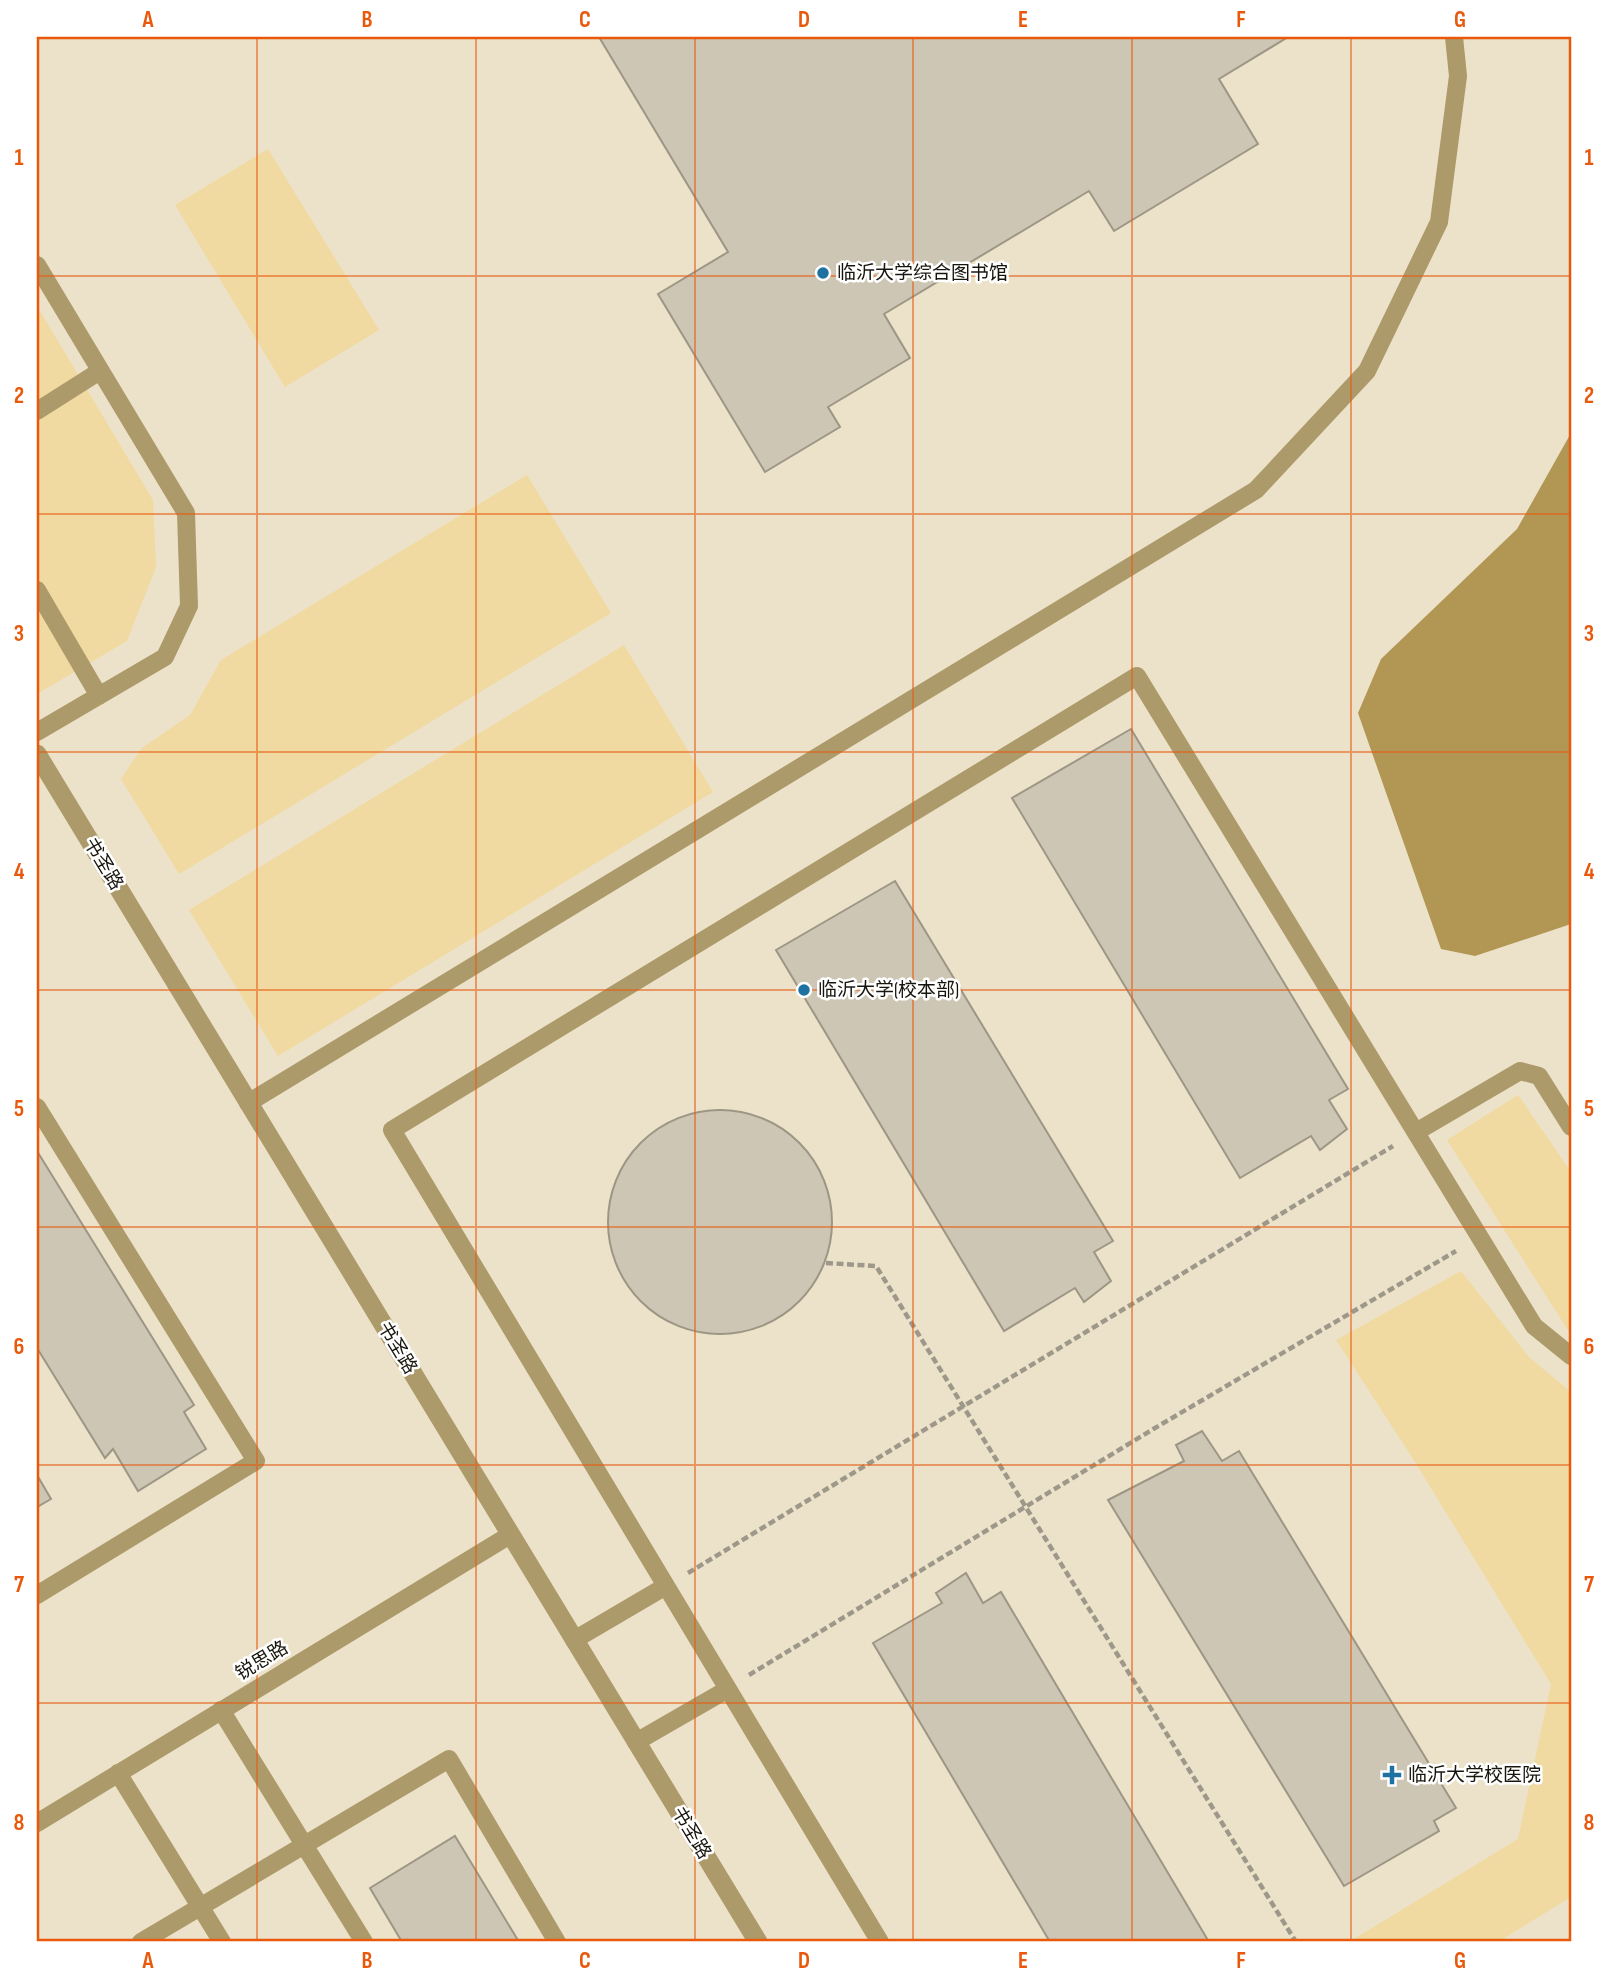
<svg xmlns="http://www.w3.org/2000/svg" width="1608" height="1979" font-family="'Sofia Sans Condensed','Noto Sans SC',sans-serif">
  <rect width="100%" height="100%" fill="#f4edda"/>
  <path fill="#ece2c9" d="M37,37H1571V1942H37Z"/>
  <path fill="#f0daa1" d="M268,149L379,330L285,387L175,205Z
    M37,306L153,500L156,567L127,641L37,694Z
    M527,475L611,613L179,874L121,779L142,748L190,715L221,660Z
    M624,645L713,792L278,1056L189,910Z
    M1518,1095L1571,1172V1335L1447,1140Z
    M1461,1271L1529,1357L1571,1392V1897L1498,1942H1349L1518,1839L1551,1684L1415,1462L1336,1340Z"/>
  <path fill="#b19753" d="M1571,433V924L1475,956L1441,949L1358,713L1381,659L1517,529Z"/>
  <path fill="#cdc6b4" stroke="#9d9685" stroke-width="2" d="M599,37H1288L1219,79L1258,144L1114,231L1089,191L884,314L910,358L828,407L840,427L765,472L658,294L728,252Z
    M1131,729L1348,1089L1329,1100L1347,1129L1320,1150L1311,1136L1240,1178L1012,798Z
    M895,881L1113,1241L1094,1252L1111,1281L1084,1302L1075,1288L1004,1331L776,950Z
    M608 1222a112 112 0 1 1 224 0a112 112 0 1 1-224 0Z
    M37,1151L194,1405L184,1412L206,1449L138,1491L113,1449L105,1458L37,1348Z
    M1202,1431L1222,1461L1239,1451L1456,1808L1434,1821L1439,1831L1344,1886L1108,1500L1184,1461L1176,1445Z
    M37,1475L51,1499L37,1507Z
    M966,1573L983,1603L1001,1592L1209,1942H1050L873,1643L942,1603L936,1593Z
    M455,1836L519,1942H402L370,1888Z"/>
  <g fill="none" stroke-linecap="round" stroke-linejoin="round">
    <path stroke="#9d9889" stroke-width="4.5" stroke-dasharray="7 3.5" stroke-linecap="butt" d="M826,1263L876,1266L1296,1942
      M688,1573L1393,1146
      M749,1675L1155,1428L1456,1251"/>
    <path stroke="#ac9a6a" stroke-width="18" d="M37,265L186,513L189,606L165,657L37,732
      M37,411L100,371
      M37,590L99,696
      M248,1103L1256,490L1367,371L1439,222L1458,76L1454,37
      M37,1107L256,1461L37,1595
      M1416,1132L1520,1071L1539,1076L1571,1127
      M574,1640L666,1586
      M221,1710L364,1942
      M636,1742L728,1689
      M118,1773L222,1942
      M37,1823L510,1535
      M141,1942L449,1759L557,1942
      M880,1942L392,1130L1137,676L1534,1326L1571,1356"/>
    <path stroke="#ac9a6a" stroke-width="19" d="M37,754L758,1942"/>
  </g>
  <path fill="none" stroke="#e8590c" stroke-width="2" stroke-opacity="0.55" d="M257,37V1942M476,37V1942M695,37V1942M913,37V1942M1132,37V1942M1351,37V1942M37,276H1571M37,514H1571M37,752H1571M37,990H1571M37,1227H1571M37,1465H1571M37,1703H1571"/>
  <g fill="#1d72a2" stroke="#fff" stroke-width="2.5">
    <circle cx="823" cy="273" r="7"/>
    <circle cx="804" cy="990" r="7"/>
    <path d="M1388.5 1764.5h7v7h7v7h-7v7h-7v-7h-7v-7h7z"/>
  </g>
  <g text-anchor="middle" dominant-baseline="central" stroke-width="5" stroke-linejoin="round" paint-order="stroke">
    <g font-size="19" fill="#17150e" stroke="#fff" text-anchor="start">
      <text x="837" y="273">临沂大学综合图书馆</text>
      <text x="818" y="990">临沂大学(校本部)</text>
      <text x="1408" y="1775">临沂大学校医院</text>
    </g>
    <g font-size="19" fill="#17150e" stroke="#fff">
      <text transform="translate(103 864) rotate(59)">书圣路</text>
      <text transform="translate(397 1348) rotate(59)">书圣路</text>
      <text transform="translate(262 1661) rotate(-31)">锐思路</text>
      <text transform="translate(691 1833) rotate(59)">书圣路</text>
    </g>
  </g>
  <rect width="1608" height="1979" fill="none" stroke="#ffffff" stroke-width="77"/>
  <rect x="38" y="38" width="1532" height="1902" fill="none" stroke="#e8590c" stroke-width="2.5"/>
  <g font-size="23" text-anchor="middle" font-weight="bold" fill="#e8590c">
    <text x="148" y="27">A</text>
    <text x="367" y="27">B</text>
    <text x="585" y="27">C</text>
    <text x="804" y="27">D</text>
    <text x="1023" y="27">E</text>
    <text x="1241" y="27">F</text>
    <text x="1460" y="27">G</text>
    <text x="19" y="165">1</text>
    <text x="1589" y="165">1</text>
    <text x="19" y="403">2</text>
    <text x="1589" y="403">2</text>
    <text x="19" y="641">3</text>
    <text x="1589" y="641">3</text>
    <text x="19" y="879">4</text>
    <text x="1589" y="879">4</text>
    <text x="19" y="1116">5</text>
    <text x="1589" y="1116">5</text>
    <text x="19" y="1354">6</text>
    <text x="1589" y="1354">6</text>
    <text x="19" y="1592">7</text>
    <text x="1589" y="1592">7</text>
    <text x="19" y="1830">8</text>
    <text x="1589" y="1830">8</text>
    <text x="148" y="1968">A</text>
    <text x="367" y="1968">B</text>
    <text x="585" y="1968">C</text>
    <text x="804" y="1968">D</text>
    <text x="1023" y="1968">E</text>
    <text x="1241" y="1968">F</text>
    <text x="1460" y="1968">G</text>
  </g>
</svg>
